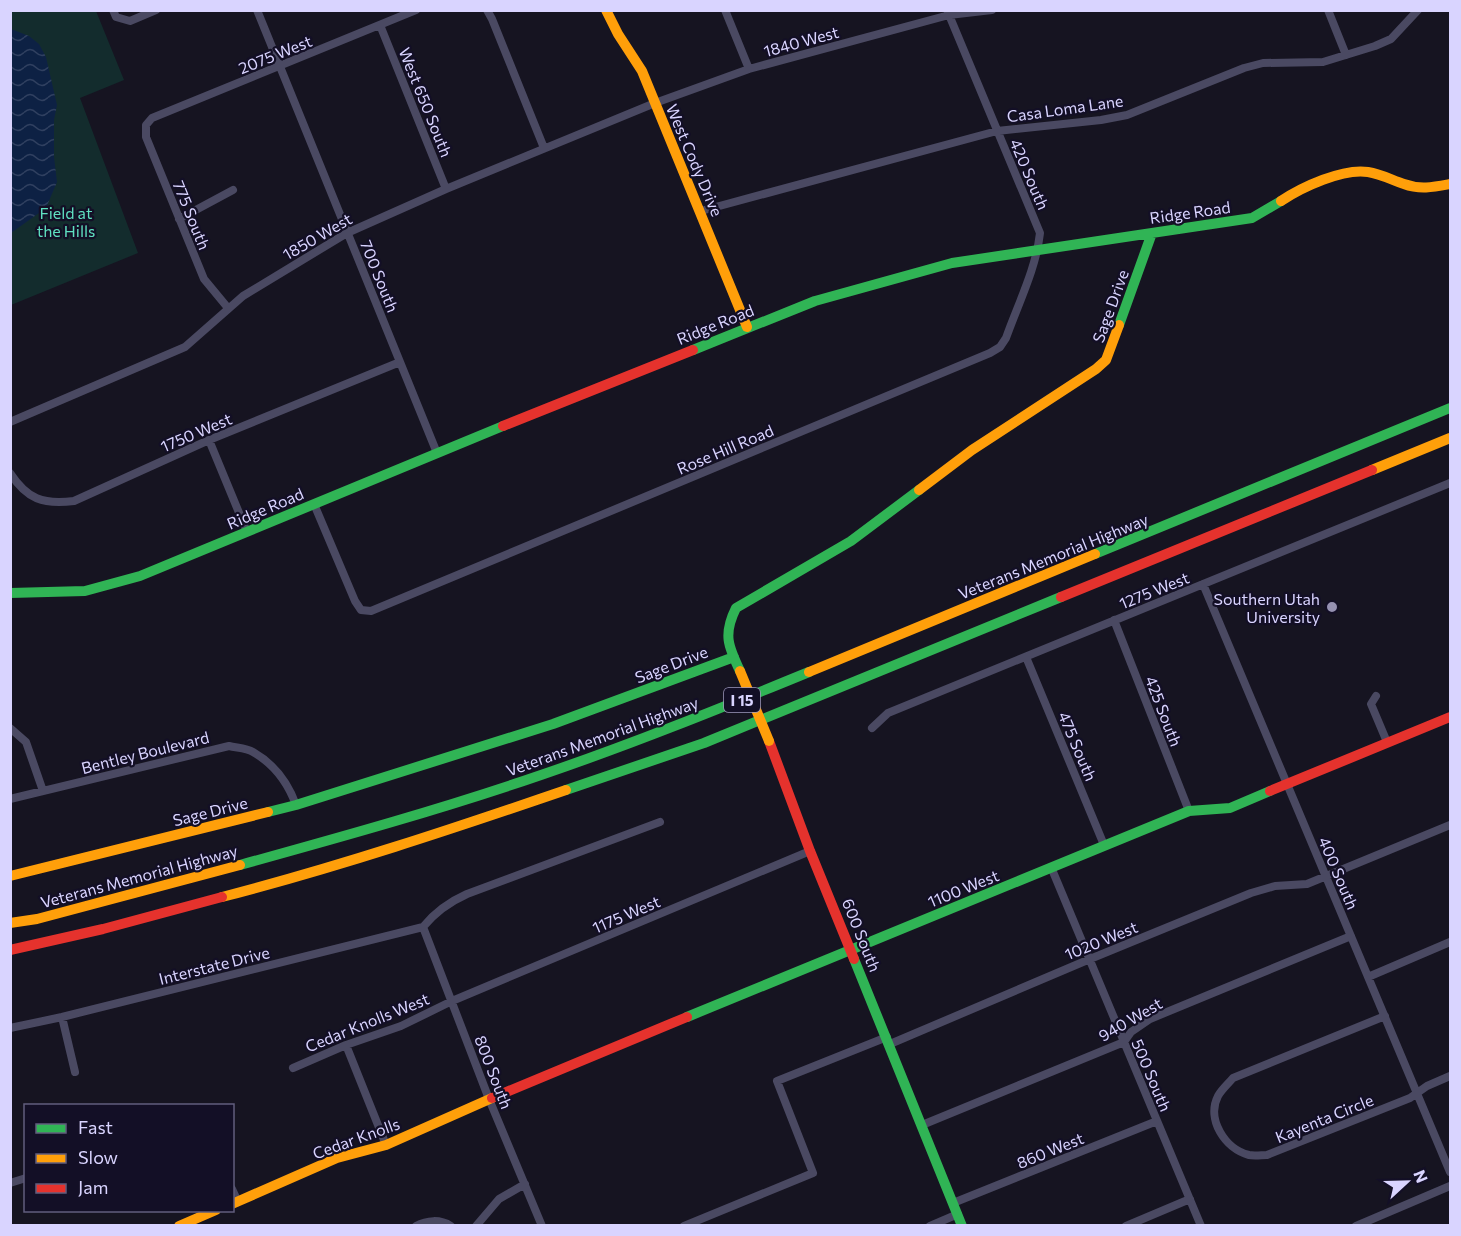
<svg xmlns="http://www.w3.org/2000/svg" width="1461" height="1236" font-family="Commissioner,sans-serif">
  <defs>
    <pattern id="water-waves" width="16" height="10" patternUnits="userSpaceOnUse" patternTransform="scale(1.5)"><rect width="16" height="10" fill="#0d2144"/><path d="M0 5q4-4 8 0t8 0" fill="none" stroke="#304060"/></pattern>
  </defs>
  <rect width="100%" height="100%" fill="#161421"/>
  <path fill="#132c2d" d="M11,11H96L124,80L80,98L138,253L11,305Z"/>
  <path fill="url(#water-waves)" d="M11,29L29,36L39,44L46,57L57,105L54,120V157L57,182L46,208L11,233Z"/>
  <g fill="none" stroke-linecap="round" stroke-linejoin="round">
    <path stroke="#4a4962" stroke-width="8" d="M113,10L116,17L130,21L156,10
      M257,10L437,453
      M487,10L492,19L544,148
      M725,10L749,69
      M1328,10L1346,55
      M380,25L446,189
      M701,211L997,131L1101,120L1127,115L1244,68L1263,63L1323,62L1375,46L1391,39L1418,10
      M179,219L233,190
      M228,308L204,279L146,137V125L152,118L416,10
      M10,422L185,347L243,296L347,233L446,189L655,103L749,69L949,15L992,10
      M209,440L247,532
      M10,473C27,499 43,505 74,501L209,440L400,362
      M314,504L355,601L361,610L371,611L990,353L1000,347L1006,338C1018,304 1036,269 1040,233L947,10
      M1203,584L1450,1172
      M1114,620L1189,811
      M1026,657L1104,845
      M1376,696L1371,704L1387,742
      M10,728L26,742L43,791
      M872,728L888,713L1450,483
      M10,799L229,746C237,748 246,748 253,752C274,764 288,783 296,805
      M1051,867L1201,1226
      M423,927L489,1099L542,1226
      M423,927C436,911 449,902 467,894L660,822
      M1368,977L1450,942
      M1385,1016L1233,1078C1228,1084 1222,1089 1218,1096C1206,1119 1225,1149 1249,1155C1254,1156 1262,1155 1267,1155L1410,1098L1427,1086L1450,1076
      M62,1017L75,1072
      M10,1028L62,1017L423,927
      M890,1044L1090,959L1251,893L1275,886L1307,884L1450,825
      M346,1045L386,1145
      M293,1068L346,1045L401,1026L452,1001L810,851
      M922,1125L1124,1042L1131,1032L1150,1019L1351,936
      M10,1183L26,1178
      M232,1189L238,1202
      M953,1203L1157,1121
      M416,1226C427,1220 440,1219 451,1226
      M476,1226L499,1199L525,1184
      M684,1226L813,1173L777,1081L887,1037
      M930,1226L958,1214
      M1126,1226L1190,1199
      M1356,1226L1450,1186"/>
    <path stroke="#30b455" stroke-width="10" d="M1119,325L1152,233
      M693,350L815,301L952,263L1252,218L1281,201
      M1095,554L1450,408
      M10,593L85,591L140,576L503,426
      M740,671C728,646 723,634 736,608L851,541L919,490
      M566,790L704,743L1061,597
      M268,812L296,805L553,724L734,657
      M240,865C341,837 442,809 541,775C632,744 721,708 809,672
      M854,959L962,1226
      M687,1017L1189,811L1230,808L1270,791"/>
    <path stroke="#ff9f0a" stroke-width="10" d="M606,10L618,34L642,71L747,327
      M1281,201C1302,187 1343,168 1368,172C1381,174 1392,180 1404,184C1420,190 1434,187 1450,184
      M1372,470L1450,438
      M919,490L972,450L1096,369L1106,360L1119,325
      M809,672L1095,554
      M10,876L268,812
      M222,897C338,867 452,829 566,790
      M10,923L37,919L240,865
      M232,1204L337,1158L386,1145L492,1098
      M179,1226L216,1210"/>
    <path stroke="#e5322d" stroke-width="10" d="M503,426L693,350
      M1061,597L1372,470
      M769,741L810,851L854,959
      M1270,791L1450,717
      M10,950L103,929L222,897
      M492,1098L687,1017"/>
    <path stroke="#ff9f0a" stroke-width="10" d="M740,671L769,741"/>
  </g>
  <circle fill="#9591b1" stroke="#130f26" stroke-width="2" cx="1332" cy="607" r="6"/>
  <g text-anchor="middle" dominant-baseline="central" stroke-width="4.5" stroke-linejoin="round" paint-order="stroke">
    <rect fill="#130f26" stroke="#9e99be" stroke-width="1.5" x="724" y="688" width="36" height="24" rx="4.5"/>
    <g font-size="15" font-weight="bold" fill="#d9d4ff">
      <text x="742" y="700">I 15</text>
    </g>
    <g font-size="16" fill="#d9d4ff" stroke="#130f26">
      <text transform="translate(801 41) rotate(-15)">1840 West</text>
      <text transform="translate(275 54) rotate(-22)">2075 West</text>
      <text transform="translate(426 102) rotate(68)">West 650 South</text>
      <text transform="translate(1065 108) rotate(-8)">Casa Loma Lane</text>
      <text transform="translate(695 160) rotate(67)">West Cody Drive</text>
      <text transform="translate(1030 174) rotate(67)">420 South</text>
      <text transform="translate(1190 212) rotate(-8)">Ridge Road</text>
      <text transform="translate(192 215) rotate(68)">775 South</text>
      <text transform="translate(317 236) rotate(-30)">1850 West</text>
      <text transform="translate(380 276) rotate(68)">700 South</text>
      <text transform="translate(1110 306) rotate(-70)">Sage Drive</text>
      <text transform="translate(715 324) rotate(-22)">Ridge Road</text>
      <text transform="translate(196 432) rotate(-23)">1750 West</text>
      <text transform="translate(725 449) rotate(-23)">Rose Hill Road</text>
      <text transform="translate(265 508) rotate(-23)">Ridge Road</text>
      <text transform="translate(1053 556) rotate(-22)">Veterans Memorial Highway</text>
      <text transform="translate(1154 590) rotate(-22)">1275 West</text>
      <text transform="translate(671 664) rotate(-21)">Sage Drive</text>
      <text transform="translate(1164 711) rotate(69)">425 South</text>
      <text transform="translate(602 736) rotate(-20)">Veterans Memorial Highway</text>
      <text transform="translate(1078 746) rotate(67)">475 South</text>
      <text transform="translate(145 752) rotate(-14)">Bentley Boulevard</text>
      <text transform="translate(210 811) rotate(-14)">Sage Drive</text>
      <text transform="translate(1339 873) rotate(67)">400 South</text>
      <text transform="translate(139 876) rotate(-15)">Veterans Memorial Highway</text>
      <text transform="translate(963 888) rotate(-22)">1100 West</text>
      <text transform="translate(626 914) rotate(-23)">1175 West</text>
      <text transform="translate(862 935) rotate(68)">600 South</text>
      <text transform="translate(1101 940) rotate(-22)">1020 West</text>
      <text transform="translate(214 965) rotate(-14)">Interstate Drive</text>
      <text transform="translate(1130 1019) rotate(-30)">940 West</text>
      <text transform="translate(367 1022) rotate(-22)">Cedar Knolls West</text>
      <text transform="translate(494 1072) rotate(69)">800 South</text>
      <text transform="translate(1152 1075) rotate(67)">500 South</text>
      <text transform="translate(1324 1118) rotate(-22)">Kayenta Circle</text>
      <text transform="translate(356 1138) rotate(-20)">Cedar Knolls</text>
      <text transform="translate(1050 1150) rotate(-22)">860 West</text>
    </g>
    <g font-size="16" fill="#5fe0c0" stroke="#130f26">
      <text x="66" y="212">Field at<tspan x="66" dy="18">the Hills</tspan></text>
    </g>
    <g font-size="16" fill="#d9d4ff" stroke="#130f26" text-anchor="end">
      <text x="1320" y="598">Southern Utah<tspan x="1320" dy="18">University</tspan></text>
    </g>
  </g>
  <rect width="1461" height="1236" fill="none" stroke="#d9d4ff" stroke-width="24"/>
  <rect x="24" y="1104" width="210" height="108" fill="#130f26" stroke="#625e7d" stroke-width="1.5"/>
  <rect x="36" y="1124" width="30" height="9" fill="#30b455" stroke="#625e7d" stroke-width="1.5"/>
  <text x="78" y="1134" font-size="18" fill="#d9d4ff">Fast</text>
  <rect x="36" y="1154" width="30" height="9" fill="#ff9f0a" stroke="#625e7d" stroke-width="1.5"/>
  <text x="78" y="1164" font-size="18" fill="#d9d4ff">Slow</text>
  <rect x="36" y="1184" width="30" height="9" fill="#e5322d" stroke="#625e7d" stroke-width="1.5"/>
  <text x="78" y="1194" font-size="18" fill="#d9d4ff">Jam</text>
  <g transform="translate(1407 1182) rotate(68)" stroke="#130f26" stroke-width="4.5" paint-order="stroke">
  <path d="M0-4.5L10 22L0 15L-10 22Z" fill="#d9d4ff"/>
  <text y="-9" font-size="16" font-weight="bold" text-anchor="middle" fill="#d9d4ff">N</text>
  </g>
</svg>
